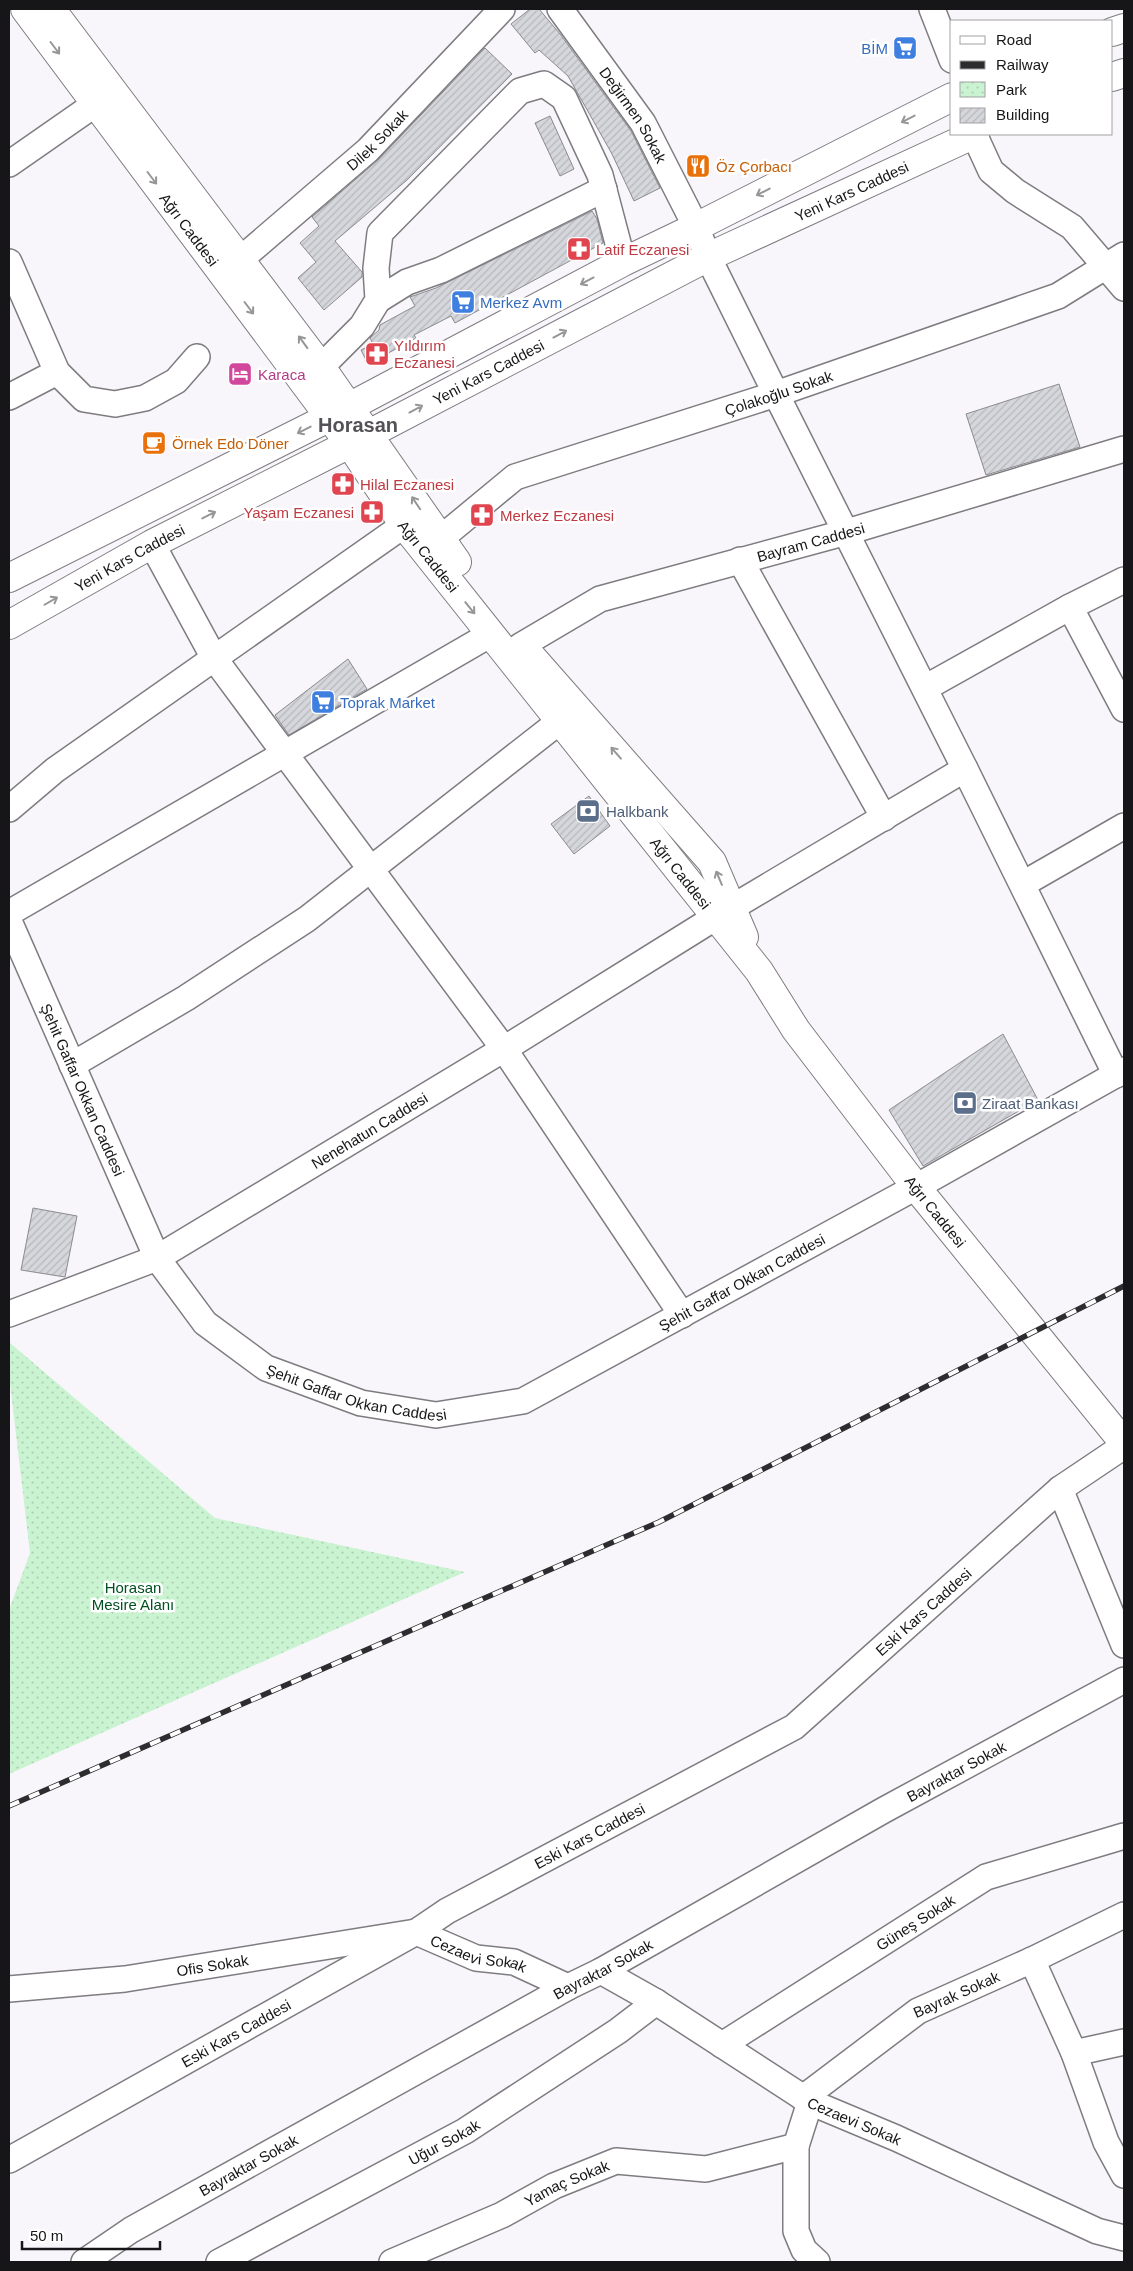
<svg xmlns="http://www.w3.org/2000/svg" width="1133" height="2271" font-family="Arial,sans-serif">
  <defs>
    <pattern id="park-dots" width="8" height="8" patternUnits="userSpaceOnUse" patternTransform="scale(1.25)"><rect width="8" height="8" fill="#caf4d1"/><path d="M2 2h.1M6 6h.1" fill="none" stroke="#add0b3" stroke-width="1.8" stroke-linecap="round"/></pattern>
    <pattern id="building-hatch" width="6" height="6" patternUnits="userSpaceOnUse" patternTransform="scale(1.25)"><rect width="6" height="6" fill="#d6d7dc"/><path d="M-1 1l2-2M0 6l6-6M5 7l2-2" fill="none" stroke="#b7b8bc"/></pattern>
  </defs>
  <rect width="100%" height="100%" fill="#f8f6fb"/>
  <path fill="url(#park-dots)" d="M9,1342L215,1518L465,1572L9,1774V1610L30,1553L9,1375Z"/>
  <path fill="url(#building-hatch)" stroke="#8a8b90" d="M530,9H539L560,34L631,131L660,188L634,201L612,154L568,76L539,50L535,53L511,24Z
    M485,48L512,74L407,180L335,241L362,272V277L324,310L298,278L316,262L300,243L319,226L312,217L378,160Z
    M550,116L574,169L560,176L535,123Z
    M592,211L597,219L603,243L455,323L451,316L414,335L416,338L368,364L361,350L373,344L370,338L379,330L380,325L415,306L410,297L436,288Z
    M1059,384L1080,447L986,475L966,414Z
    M348,659L367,689L289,735L275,715Z
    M589,796L610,826L574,854L551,824Z
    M1003,1034L1038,1100L923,1166L889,1110Z
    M33,1208L77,1216L65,1277L21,1270Z"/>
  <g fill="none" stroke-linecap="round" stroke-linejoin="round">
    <defs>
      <g id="minor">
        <path id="s1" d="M560,9L643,123L696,227L708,257L776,394L965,769L1116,1075"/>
        <path d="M932,9L952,60"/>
        <path d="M974,134L991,171L1015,191L1072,227L1124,288"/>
        <path d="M9,164L111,93"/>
        <path id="s2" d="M241,259L368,150L502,9"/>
        <path d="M9,262L57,372L84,399L115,404L145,398L176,381L197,357"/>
        <path d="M378,300L407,282L441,270L604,189"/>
        <path d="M321,367L362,326L378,300L376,268L380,233L520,91L544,84L564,98L600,175L623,262"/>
        <path d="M9,397L57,372"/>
        <path id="s3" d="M440,539L515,477L776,394L1058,296L1124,255"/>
        <path d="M152,544L214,658L504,1049L682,1315"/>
        <path d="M740,560L884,818"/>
        <path d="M1070,607L1124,709"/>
        <path id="s4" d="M508,655L522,645L600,599L847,532L1124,449"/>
        <path d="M925,688L1070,607L1124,580"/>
        <path d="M9,809L55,770L404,525"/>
        <path d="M1023,884L1124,826"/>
        <path d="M9,913L491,634"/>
        <path id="s5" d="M9,921L157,1258L205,1323L266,1368L361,1403L436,1415L523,1401L916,1187L1124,1070"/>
        <path d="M72,1065L186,998L307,919L560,721"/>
        <path id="s6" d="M9,1314L157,1258L504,1049L716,917L965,769"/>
        <path d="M1060,1489L1124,1645"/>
        <path d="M1032,1960L1074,2053L1106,2142L1124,2175"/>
        <path id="s7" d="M601,1971L656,2002L810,2102L896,2138L1097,2231L1124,2238"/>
        <path id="s8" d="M9,1989L125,1979L416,1932L476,1958L514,1962L568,1987"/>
        <path id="s9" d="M722,2045L986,1877L1124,1836"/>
        <path d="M1074,2053L1124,2042"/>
        <path id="s10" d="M803,2098L918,2011L1032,1960L1124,1915"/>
        <path d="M796,2146V2231L804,2250L817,2262"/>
        <path id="s11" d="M9,2160L416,1932L447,1911L794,1727L1060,1489L1124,1446"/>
        <path id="s12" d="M84,2262L131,2230L568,1987L601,1971L884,1810L1124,1680"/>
        <path id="s13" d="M219,2262L465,2131L618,2031L656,2002"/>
        <path id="s14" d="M392,2262L502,2215L554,2186L616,2161L706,2169L796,2146L810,2102"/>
      </g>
      <g id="major">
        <path id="s15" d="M25,9L349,443L404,525L759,971L796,1030L916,1187L1124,1443"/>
        <path d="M51,9L321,367L457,562"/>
        <path d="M1112,32L1124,28"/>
        <path d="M1112,77L1124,73"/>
        <path d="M9,578L330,417L623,262L696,227L952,97"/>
        <path id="s16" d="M9,625L152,544L369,434L708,257L975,134"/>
        <path d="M530,655L712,862L744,937"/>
      </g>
    </defs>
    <use href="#minor" stroke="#7f7c81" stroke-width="28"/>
    <use href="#major" stroke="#7f7c81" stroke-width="30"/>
    <use href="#minor" stroke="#fff" stroke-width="25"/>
    <use href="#major" stroke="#fff" stroke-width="28"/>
    <defs>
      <path id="rail" d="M9,1806L659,1522L1124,1286"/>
    </defs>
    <use href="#rail" stroke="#2d2c2e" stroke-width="5.5"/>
    <use href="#rail" stroke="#fff" stroke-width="4" stroke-dasharray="11" stroke-linecap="butt"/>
  </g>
  <defs><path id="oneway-shaft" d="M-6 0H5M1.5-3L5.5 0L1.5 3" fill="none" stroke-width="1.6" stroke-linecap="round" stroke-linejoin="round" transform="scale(1.25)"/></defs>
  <g stroke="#969697">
    <use href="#oneway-shaft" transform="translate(55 48) rotate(53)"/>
    <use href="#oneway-shaft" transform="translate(908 119) rotate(153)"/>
    <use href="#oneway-shaft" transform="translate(152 178) rotate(53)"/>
    <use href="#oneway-shaft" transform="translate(763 192) rotate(153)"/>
    <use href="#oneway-shaft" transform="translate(587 281) rotate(152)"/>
    <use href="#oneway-shaft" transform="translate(249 308) rotate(53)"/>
    <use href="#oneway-shaft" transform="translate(560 334) rotate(-28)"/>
    <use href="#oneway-shaft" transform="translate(303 342) rotate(-126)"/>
    <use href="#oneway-shaft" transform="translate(416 409) rotate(-28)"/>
    <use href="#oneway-shaft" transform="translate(304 430) rotate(153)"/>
    <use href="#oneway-shaft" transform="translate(416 503) rotate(-124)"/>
    <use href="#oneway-shaft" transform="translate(209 515) rotate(-27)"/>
    <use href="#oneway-shaft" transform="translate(51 601) rotate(-30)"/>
    <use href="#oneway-shaft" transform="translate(470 608) rotate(51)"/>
    <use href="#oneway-shaft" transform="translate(616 753) rotate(-131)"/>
    <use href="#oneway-shaft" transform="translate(719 878) rotate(-113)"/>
  </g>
  <defs>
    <symbol id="supermarket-square" viewBox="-11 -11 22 22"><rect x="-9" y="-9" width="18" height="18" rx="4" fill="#3f7fe0" stroke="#fff"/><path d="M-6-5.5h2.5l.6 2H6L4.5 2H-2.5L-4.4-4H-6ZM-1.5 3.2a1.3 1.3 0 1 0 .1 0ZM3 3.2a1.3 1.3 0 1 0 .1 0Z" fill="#fff"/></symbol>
    <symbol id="restaurant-square" viewBox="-11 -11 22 22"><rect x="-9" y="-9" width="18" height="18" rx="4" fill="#e8710a" stroke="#fff"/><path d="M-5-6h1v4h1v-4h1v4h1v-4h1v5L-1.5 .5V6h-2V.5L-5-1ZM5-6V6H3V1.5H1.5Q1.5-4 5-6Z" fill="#fff"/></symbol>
    <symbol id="pharmacy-square" viewBox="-11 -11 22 22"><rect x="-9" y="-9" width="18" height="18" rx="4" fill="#e0444e" stroke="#fff"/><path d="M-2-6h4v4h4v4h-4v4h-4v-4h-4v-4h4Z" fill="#fff"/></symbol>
    <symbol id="hotel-square" viewBox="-11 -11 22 22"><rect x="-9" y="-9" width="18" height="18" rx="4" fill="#d1479c" stroke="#fff"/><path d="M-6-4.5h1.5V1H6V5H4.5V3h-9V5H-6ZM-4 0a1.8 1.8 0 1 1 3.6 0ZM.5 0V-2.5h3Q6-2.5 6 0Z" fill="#fff"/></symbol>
    <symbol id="cafe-square" viewBox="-11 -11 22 22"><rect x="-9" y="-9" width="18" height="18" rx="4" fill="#e8710a" stroke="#fff"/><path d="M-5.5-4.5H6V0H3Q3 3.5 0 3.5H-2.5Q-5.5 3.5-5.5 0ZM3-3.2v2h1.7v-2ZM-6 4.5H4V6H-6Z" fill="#fff"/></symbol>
    <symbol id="bank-square" viewBox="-11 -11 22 22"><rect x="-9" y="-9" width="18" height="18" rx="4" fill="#5c6f8a" stroke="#fff"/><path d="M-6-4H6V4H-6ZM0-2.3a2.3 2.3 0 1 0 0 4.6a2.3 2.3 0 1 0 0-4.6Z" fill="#fff"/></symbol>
  </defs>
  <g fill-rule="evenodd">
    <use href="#supermarket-square" x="891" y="34" width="28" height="28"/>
    <use href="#restaurant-square" x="684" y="152" width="28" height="28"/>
    <use href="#pharmacy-square" x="565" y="235" width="28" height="28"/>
    <use href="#supermarket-square" x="449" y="288" width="28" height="28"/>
    <use href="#pharmacy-square" x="363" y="340" width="28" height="28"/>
    <use href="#hotel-square" x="226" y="360" width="28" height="28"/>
    <use href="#cafe-square" x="140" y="429" width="28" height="28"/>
    <use href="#pharmacy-square" x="329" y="470" width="28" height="28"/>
    <use href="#pharmacy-square" x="358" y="498" width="28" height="28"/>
    <use href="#pharmacy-square" x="468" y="501" width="28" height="28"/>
    <use href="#supermarket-square" x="309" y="688" width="28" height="28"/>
    <use href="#bank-square" x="574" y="797" width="28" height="28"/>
    <use href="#bank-square" x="951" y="1089" width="28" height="28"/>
  </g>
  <g text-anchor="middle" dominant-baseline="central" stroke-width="5" stroke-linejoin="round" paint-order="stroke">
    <g font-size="15" fill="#366cbe" stroke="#fff" text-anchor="start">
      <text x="888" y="48" text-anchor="end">BİM</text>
      <text x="480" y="302">Merkez Avm</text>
      <text x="340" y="702">Toprak Market</text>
    </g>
    <g font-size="15" fill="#161517" stroke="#fff">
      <text stroke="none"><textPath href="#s1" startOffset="129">Değirmen Sokak</textPath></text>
      <text stroke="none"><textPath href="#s2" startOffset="181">Dilek Sokak</textPath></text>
      <text stroke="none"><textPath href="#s16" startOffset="948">Yeni Kars Caddesi</textPath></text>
      <text stroke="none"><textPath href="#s15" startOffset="275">Ağrı Caddesi</textPath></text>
      <text stroke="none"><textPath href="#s16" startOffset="542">Yeni Kars Caddesi</textPath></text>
      <text stroke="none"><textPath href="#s3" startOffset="374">Çolakoğlu Sokak</textPath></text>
      <text stroke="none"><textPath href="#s4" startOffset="326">Bayram Caddesi</textPath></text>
      <text stroke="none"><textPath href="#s15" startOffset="680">Ağrı Caddesi</textPath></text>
      <text stroke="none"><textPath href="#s16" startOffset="138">Yeni Kars Caddesi</textPath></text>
      <text stroke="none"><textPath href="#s15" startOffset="1085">Ağrı Caddesi</textPath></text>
      <text stroke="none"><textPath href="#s5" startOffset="184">Şehit Gaffar Okkan Caddesi</textPath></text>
      <text stroke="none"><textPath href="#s6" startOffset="406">Nenehatun Caddesi</textPath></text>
      <text stroke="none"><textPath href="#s15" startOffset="1509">Ağrı Caddesi</textPath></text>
      <text stroke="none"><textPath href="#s5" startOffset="1039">Şehit Gaffar Okkan Caddesi</textPath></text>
      <text stroke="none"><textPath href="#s5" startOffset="619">Şehit Gaffar Okkan Caddesi</textPath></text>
      <text stroke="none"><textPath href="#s11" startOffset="1070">Eski Kars Caddesi</textPath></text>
      <text stroke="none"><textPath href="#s12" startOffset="1001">Bayraktar Sokak</textPath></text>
      <text stroke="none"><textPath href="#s11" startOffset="665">Eski Kars Caddesi</textPath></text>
      <text stroke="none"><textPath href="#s9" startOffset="229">Güneş Sokak</textPath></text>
      <text stroke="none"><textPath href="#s8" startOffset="478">Cezaevi Sokak</textPath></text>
      <text stroke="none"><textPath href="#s8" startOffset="205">Ofis Sokak</textPath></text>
      <text stroke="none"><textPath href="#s12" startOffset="596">Bayraktar Sokak</textPath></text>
      <text stroke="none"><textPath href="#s10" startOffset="186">Bayrak Sokak</textPath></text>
      <text stroke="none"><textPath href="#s11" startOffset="260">Eski Kars Caddesi</textPath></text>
      <text stroke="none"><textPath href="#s7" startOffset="295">Cezaevi Sokak</textPath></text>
      <text stroke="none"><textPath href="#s13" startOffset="255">Uğur Sokak</textPath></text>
      <text stroke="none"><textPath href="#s12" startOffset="191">Bayraktar Sokak</textPath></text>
      <text stroke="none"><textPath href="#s14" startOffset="192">Yamaç Sokak</textPath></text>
    </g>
    <g font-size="15" fill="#c56008" stroke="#fff" text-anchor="start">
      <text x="716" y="166">Öz Çorbacı</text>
      <text x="172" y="443">Örnek Edo Döner</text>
    </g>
    <g font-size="15" fill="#be3a42" stroke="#fff" text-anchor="start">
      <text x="596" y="249">Latif Eczanesi</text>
      <text x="394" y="345">Yıldırım<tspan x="394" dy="17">Eczanesi</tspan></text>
      <text x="360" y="484">Hilal Eczanesi</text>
      <text x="354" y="512" text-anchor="end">Yaşam Eczanesi</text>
      <text x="500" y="515">Merkez Eczanesi</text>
    </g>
    <g font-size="15" fill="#b23c85" stroke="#fff" text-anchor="start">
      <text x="258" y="374">Karaca</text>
    </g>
    <g font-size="15" fill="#4e5e75" stroke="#fff" text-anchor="start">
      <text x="606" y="811">Halkbank</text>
      <text x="982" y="1103">Ziraat Bankası</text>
    </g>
    <g font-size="15" fill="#005020" stroke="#fff">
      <text x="133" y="1587">Horasan<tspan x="133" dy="17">Mesire Alanı</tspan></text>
    </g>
    <g font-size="20" font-weight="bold" fill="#545257" stroke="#fff">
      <text x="358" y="425">Horasan</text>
    </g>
  </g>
  <rect width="1133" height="2271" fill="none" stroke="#161517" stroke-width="20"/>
  <rect x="950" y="20" width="162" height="115" fill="#ffffff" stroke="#a2a1a2"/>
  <rect x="960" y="36" width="25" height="8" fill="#ffffff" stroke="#a2a1a2"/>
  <text x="996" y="45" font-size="15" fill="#161517">Road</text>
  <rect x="960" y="61" width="25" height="8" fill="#2d2c2e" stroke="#a2a1a2"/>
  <text x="996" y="70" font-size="15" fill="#161517">Railway</text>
  <rect x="960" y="82" width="25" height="15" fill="url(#park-dots)" stroke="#a2a1a2"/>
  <text x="996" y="95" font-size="15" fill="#161517">Park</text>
  <rect x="960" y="108" width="25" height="15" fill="url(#building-hatch)" stroke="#a2a1a2"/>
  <text x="996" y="120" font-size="15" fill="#161517">Building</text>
  <path d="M22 2241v8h138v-8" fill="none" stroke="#161517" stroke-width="2.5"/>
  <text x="30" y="2241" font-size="15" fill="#161517" stroke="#ffffff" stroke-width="4" paint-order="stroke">50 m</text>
</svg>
